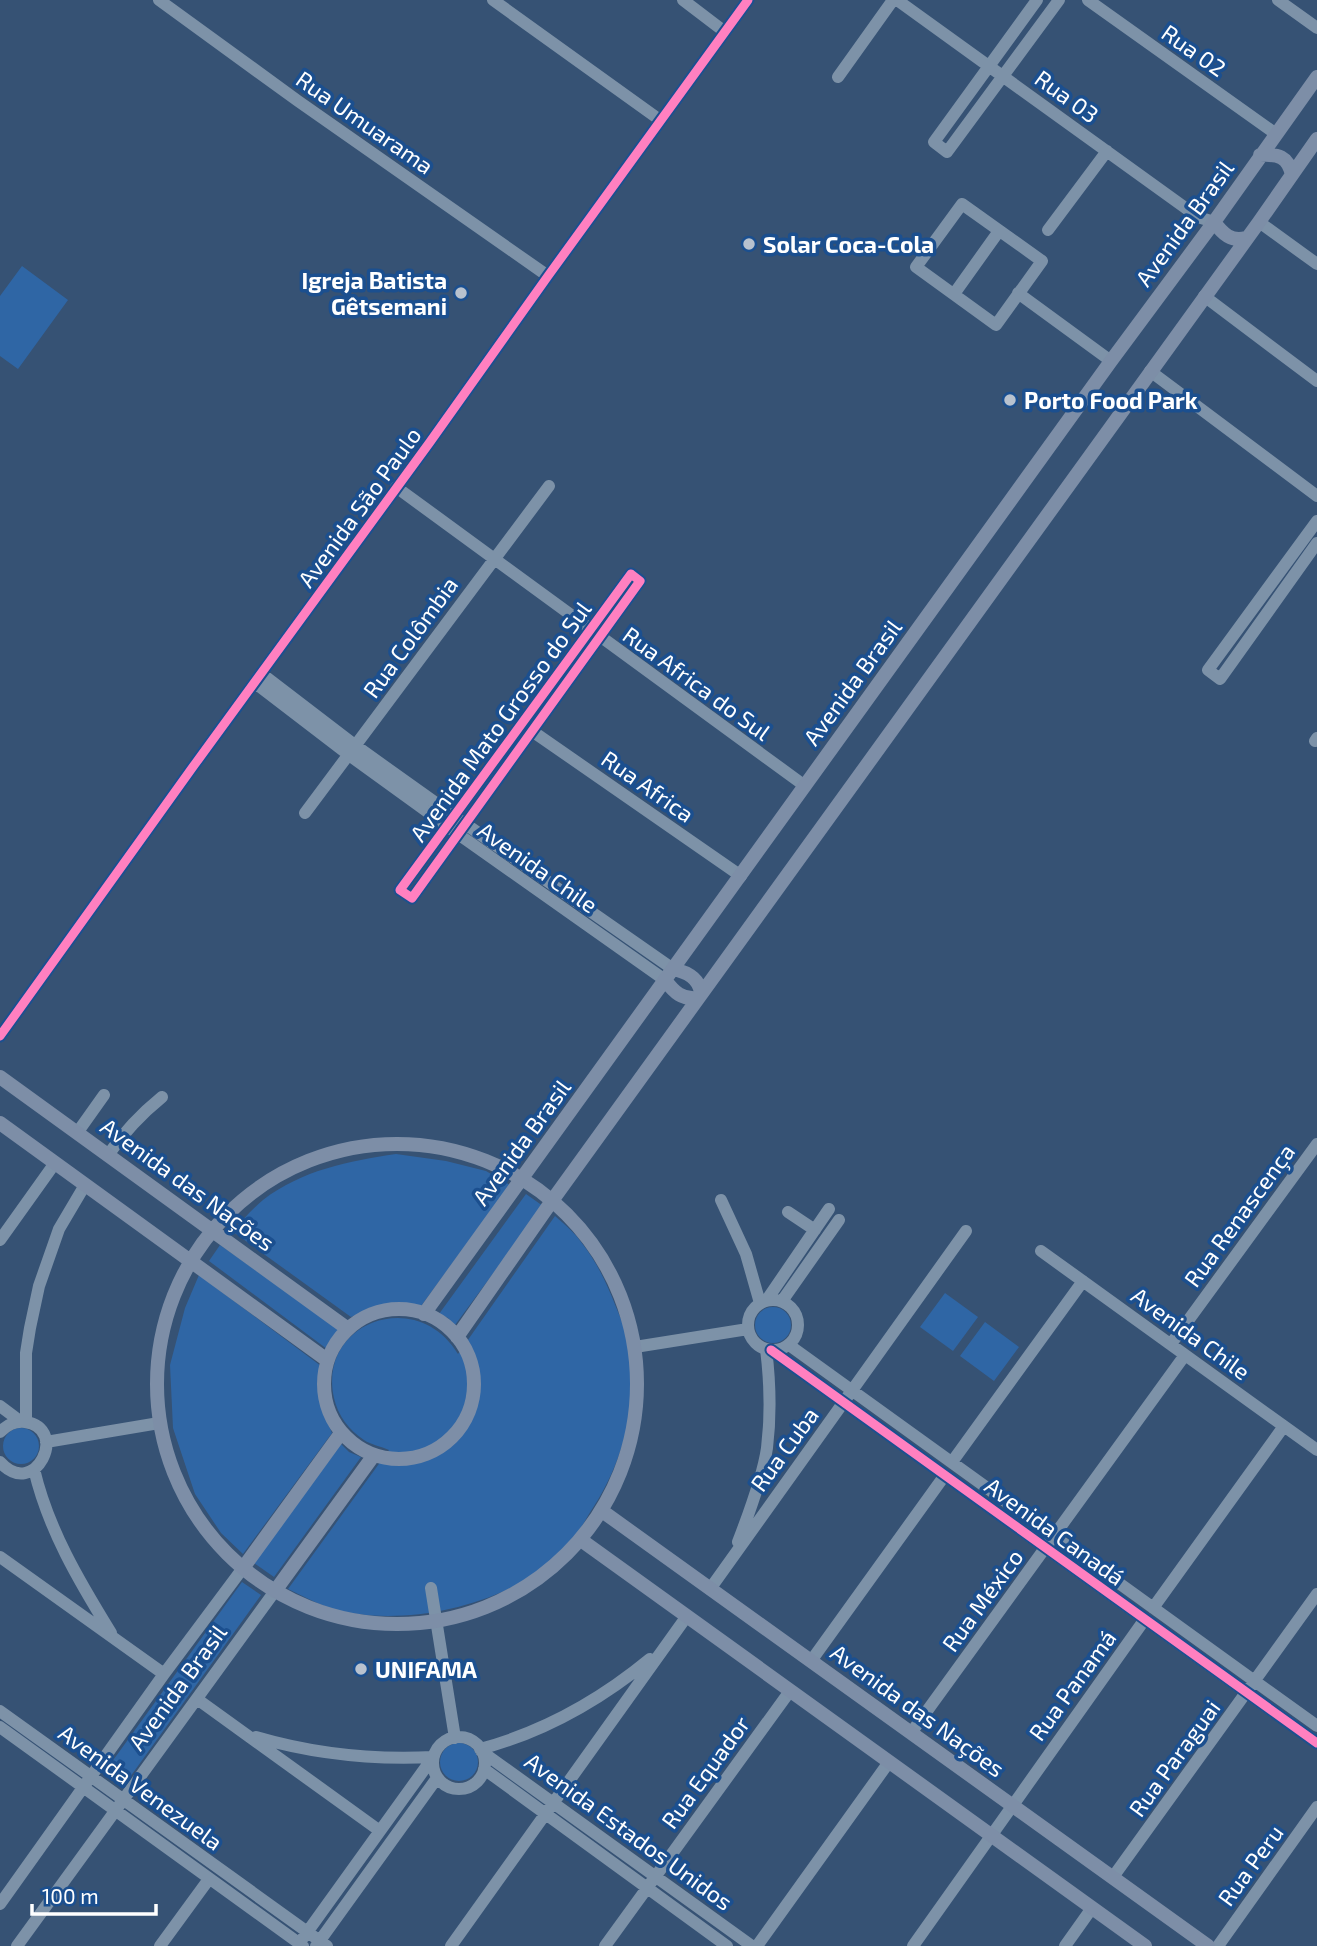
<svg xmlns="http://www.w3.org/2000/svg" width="1317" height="1946" font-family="'Exo 2',sans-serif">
  <rect width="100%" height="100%" fill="#365274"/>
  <path fill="#2f66a5" d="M22,266L68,300L18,369L0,356V296Z
    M396,1154L446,1161L486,1171L510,1185L421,1306C389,1301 380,1305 351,1317L232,1231C242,1221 252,1209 263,1200C302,1170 349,1161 396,1154Z
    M526,1194L543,1206L455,1325L448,1318L439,1314Z
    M555,1216C564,1224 574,1232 581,1242C597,1262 607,1284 616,1307C620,1317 625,1327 627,1337C641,1400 624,1462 589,1514C582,1526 575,1539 565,1549C514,1605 398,1631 327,1607C314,1602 301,1595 288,1589L389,1450C381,1446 371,1445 364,1440C349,1430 338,1416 334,1398C317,1322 417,1286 458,1354Z
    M220,1245L341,1330L332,1340L327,1349L209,1261Z
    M199,1275L321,1366C316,1392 322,1409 332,1433L243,1554L221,1533L195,1494L173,1428L170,1365L185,1308Z
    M945,1293L978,1317L953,1351L920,1327Z
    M755 1325a18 18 0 1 1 36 0a18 18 0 1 1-36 0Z
    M985,1322L1019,1347L994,1381L960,1356Z
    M3 1446a18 18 0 1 1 36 0a18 18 0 1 1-36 0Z
    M341,1444L349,1452L361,1457L274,1577L254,1563Z
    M242,1582L261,1595L125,1784L106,1770Z
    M440 1762a19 19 0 1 1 38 0a19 19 0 1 1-38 0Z"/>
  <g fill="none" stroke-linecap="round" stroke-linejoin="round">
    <path stroke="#7d92a8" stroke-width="12" d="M159,0L298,101L548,276
      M493,0L660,120
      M683,0L725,32
      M897,0L1198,217L1214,222
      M1037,0L934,142L947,152L1059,0
      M1088,0L1276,134
      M1278,0L1317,28
      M838,77L893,0
      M962,204L1042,261L996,325L916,267Z
      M1259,222L1317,264
      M1048,230L1107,151
      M1018,293L1111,361
      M954,294L999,231
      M1204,296L1317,381
      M1150,371L1317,496
      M396,487L805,786
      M1317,521L1208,670L1220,679L1317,543
      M631,574L640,581L412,898L400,890Z
      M262,674L356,746L454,816L673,969
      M255,683L349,755L458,834L665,980
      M532,731L741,876
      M1315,741L1317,738
      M305,813L549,486
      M0,1036L195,764L430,442L548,276L748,0
      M77,1133L104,1095
      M108,1155C124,1132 141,1114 162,1097
      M721,1200L746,1254L760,1303
      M788,1212L815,1230
      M0,1240L55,1163
      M1041,1251L1317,1450
      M748 1325a25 25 0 1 1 50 0a25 25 0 1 1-50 0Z
      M766,1301L829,1209
      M782,1301L839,1220
      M1171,1344L1317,1144
      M789,1345L1317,1726
      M635,1347L748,1329
      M771,1350L1317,1743
      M0,1406L20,1421
      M26,1422V1353L30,1328L39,1286L59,1229L85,1185
      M0,1432C7,1425 14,1421 25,1422C70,1428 35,1501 0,1462
      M46,1442L159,1423
      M952,1462L1083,1281
      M34,1469C48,1529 79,1581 111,1633
      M738,1542C748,1516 763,1476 767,1448C771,1415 770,1381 766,1349
      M0,1557L164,1674
      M431,1588L455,1738
      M710,1589L966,1231
      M1153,1608L1284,1426
      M811,1661L945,1475
      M197,1699L380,1831
      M0,1711L327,1946
      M0,1727L303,1946
      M911,1733L1185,1355
      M256,1737C314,1754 373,1760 433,1757
      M433 1763a26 26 0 1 1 52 0a26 26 0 1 1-52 0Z
      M480,1749C544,1732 599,1701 650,1659
      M481,1751L752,1946
      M484,1769L727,1946
      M1113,1877L1317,1594
      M0,1904L164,1674L243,1568
      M303,1938L426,1767L433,1761
      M17,1946L275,1591
      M160,1946L209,1879
      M316,1946L437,1778
      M451,1946L687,1616
      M605,1946L790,1691
      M757,1946L889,1762
      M913,1946L1145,1619
      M1065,1946L1092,1908
      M1218,1946L1317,1807"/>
    <path stroke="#7d8ea7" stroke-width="14" d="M1260,155C1278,154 1288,156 1292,175
      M1214,222C1223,234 1231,242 1246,238
      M673,969C687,972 699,978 701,993
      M665,980C674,992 682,1000 698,998
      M0,1077L348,1329
      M0,1123L327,1360
      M157 1384a240 240 0 1 1 480 0a240 240 0 1 1-480 0Z
      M324 1384a75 75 0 1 1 150 0a75 75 0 1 1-150 0Z
      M424,1314L1111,361L1214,222L1317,77
      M457,1337L554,1198L1259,222L1317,139
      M602,1511L1208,1946
      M581,1540L1145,1946
      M243,1568L341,1433
      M275,1591L374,1455"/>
    <defs>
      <path id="cycleway" d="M631,574L640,581L412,898L400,890Z
        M0,1036L195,764L430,442L548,276L748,0
        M771,1350L1317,1743"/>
    </defs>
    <use href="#cycleway" stroke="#1b4f8f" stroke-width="13"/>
    <use href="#cycleway" stroke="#ff80c0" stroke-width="9"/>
  </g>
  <g fill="#b9c2ce" stroke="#1b4f8f" stroke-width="2.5">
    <circle cx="749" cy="244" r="7"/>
    <circle cx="461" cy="293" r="7"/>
    <circle cx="1010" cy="400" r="7"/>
    <circle cx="361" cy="1669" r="7"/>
  </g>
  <g text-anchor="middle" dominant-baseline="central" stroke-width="7" stroke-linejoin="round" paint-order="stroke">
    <g font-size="23" fill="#fff" stroke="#1b4f8f">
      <text transform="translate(1194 50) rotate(35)">Rua 02</text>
      <text transform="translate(1067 96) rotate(36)">Rua 03</text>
      <text transform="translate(365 122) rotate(35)">Rua Umuarama</text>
      <text transform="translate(1184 223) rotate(-54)">Avenida Brasil</text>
      <text transform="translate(359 507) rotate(-54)">Avenida São Paulo</text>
      <text transform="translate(410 637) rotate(-54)">Rua Colômbia</text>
      <text transform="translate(852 682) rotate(-54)">Avenida Brasil</text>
      <text transform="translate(697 683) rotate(36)">Rua Africa do Sul</text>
      <text transform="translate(500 721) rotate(-54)">Avenida Mato Grosso do Sul</text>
      <text transform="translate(648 786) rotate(35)">Rua Africa</text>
      <text transform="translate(538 867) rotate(35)">Avenida Chile</text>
      <text transform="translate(521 1142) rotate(-54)">Avenida Brasil</text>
      <text transform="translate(188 1184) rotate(36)">Avenida das Nações</text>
      <text transform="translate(1239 1215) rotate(-54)">Rua Renascença</text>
      <text transform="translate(1191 1333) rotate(36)">Avenida Chile</text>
      <text transform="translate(784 1449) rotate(-54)">Rua Cuba</text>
      <text transform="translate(1055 1531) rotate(36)">Avenida Canadá</text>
      <text transform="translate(982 1600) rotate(-54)">Rua México</text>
      <text transform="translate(1072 1685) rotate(-54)">Rua Panamá</text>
      <text transform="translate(177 1687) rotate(-54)">Avenida Brasil</text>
      <text transform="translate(918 1710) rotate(36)">Avenida das Nações</text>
      <text transform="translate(1174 1758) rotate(-54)">Rua Paraguai</text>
      <text transform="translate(705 1772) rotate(-54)">Rua Equador</text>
      <text transform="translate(141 1787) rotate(36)">Avenida Venezuela</text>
      <text transform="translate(629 1831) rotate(36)">Avenida Estados Unidos</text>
      <text transform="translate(1250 1865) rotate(-54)">Rua Peru</text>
    </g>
    <g font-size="23" font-weight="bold" fill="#fff" stroke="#1b4f8f" text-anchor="start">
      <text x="763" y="244">Solar Coca-Cola</text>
      <text x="447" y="280" text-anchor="end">Igreja Batista<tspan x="447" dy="26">Gêtsemani</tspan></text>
      <text x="1024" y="400">Porto Food Park</text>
      <text x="375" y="1669">UNIFAMA</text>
    </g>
  </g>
  <path d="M32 1904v10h124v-10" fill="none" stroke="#ffffff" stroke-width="3.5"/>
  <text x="42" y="1904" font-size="21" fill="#ffffff" stroke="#1b4f8f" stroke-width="5" paint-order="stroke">100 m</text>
</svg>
